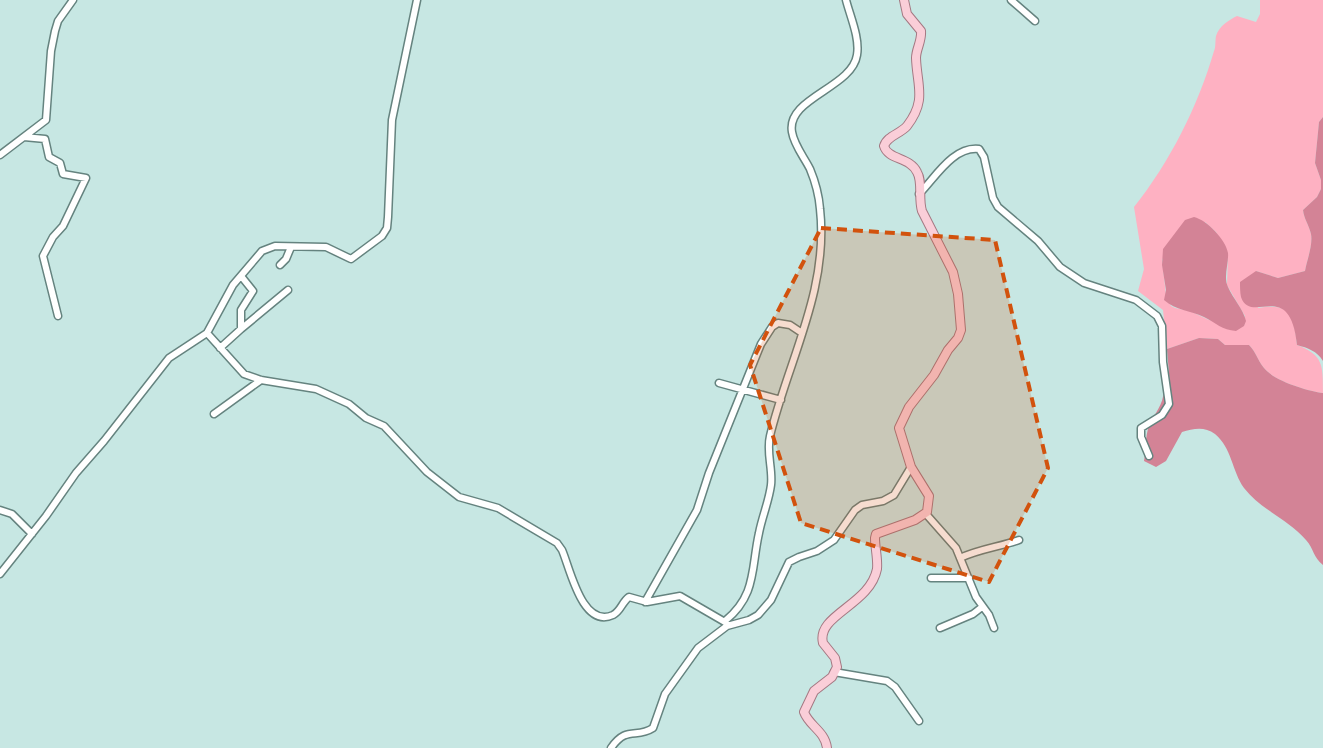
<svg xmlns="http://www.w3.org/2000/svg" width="1323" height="748" font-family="'Alegreya Sans',sans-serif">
  <rect width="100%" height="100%" fill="#c7e7e3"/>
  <path fill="#feb1c2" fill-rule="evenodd" d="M1260,0H1323V117L1319,122L1315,163L1321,180V189L1317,197L1303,210C1304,219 1309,225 1311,234C1313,245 1307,260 1305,271L1278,278L1256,271L1258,308C1290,303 1294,314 1297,345C1323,355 1323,364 1323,393C1308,391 1274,381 1264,368C1258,361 1256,352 1249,345H1225L1218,339L1199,338L1167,349L1163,310L1138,291L1144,269L1134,207C1170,162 1198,106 1214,51C1216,47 1215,41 1216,36C1219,26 1229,20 1237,16L1256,22L1260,14ZM1205,222L1216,232L1228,254L1227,285L1245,316L1244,326L1209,320L1190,311L1175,308L1171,306L1166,295L1162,260L1173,238L1178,230Z"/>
  <path fill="#d38396" d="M1323,117V361C1317,351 1308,348 1297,345C1290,277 1251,326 1241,297C1240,293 1240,286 1240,282L1256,271L1278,278L1305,271C1307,260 1313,245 1311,234C1309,225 1304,219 1303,210L1317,197L1321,189V180L1315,163L1319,122Z
    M1194,217C1207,220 1226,240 1228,253C1229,263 1223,277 1228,287C1233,299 1243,308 1246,321L1244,326L1236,331C1222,330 1216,323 1204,317C1190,310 1176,311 1164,300L1166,290L1162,265L1163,249L1185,220Z
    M1199,338L1218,339L1225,345H1249C1256,352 1258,361 1264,368C1274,381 1308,391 1323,393V565C1313,557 1314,549 1306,540C1288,519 1261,510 1244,488C1232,471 1232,448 1215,434C1204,426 1193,429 1182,432L1166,461L1156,467L1144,461C1146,451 1145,436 1149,426C1155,412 1163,406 1164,390L1170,386L1167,349Z"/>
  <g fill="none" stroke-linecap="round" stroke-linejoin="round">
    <defs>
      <path id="minor" d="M1011,0L1035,21
        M24,137L45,139L49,157L60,163L63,174L86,178L63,226L53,237L43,256L58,316
        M0,155L46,120L51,51L55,31L58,21L73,0
        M919,194C935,178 953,146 979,149L984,157L993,198L998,207L1038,241L1060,267L1084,283L1136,300L1157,316L1162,326L1163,362L1169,404L1162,415L1141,428V437L1149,456
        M280,265L286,259L291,247
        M241,329L288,290
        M207,333L233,285L262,251L275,246L326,247L351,259L382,236L387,228L388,217L392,120L417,0
        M220,348L241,329V310L253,291L241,276
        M719,383L781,400
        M214,414L261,380
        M0,510L12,514L32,534
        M926,514L956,548L976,597L989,615L994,628
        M960,558C979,549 999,547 1019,540
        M0,574L46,516L76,473L104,441L169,358L207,333L244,374L261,380L316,389L349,404L366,418L384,426L427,472L459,497L498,508L557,543L562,550C570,568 582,629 613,615C621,611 622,602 629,597L647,602L680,596L730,625
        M931,578H969
        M645,602L697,510L709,473L761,344L772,327L778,323L790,325L802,333
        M725,621C757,595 751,568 759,533C762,517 769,501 771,485C773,469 766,452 770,436C788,361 829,290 820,209C819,196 815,181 810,169C804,157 794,145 792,132C786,98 852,88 857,55C860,38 850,16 846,0
        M940,628L973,614L982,607
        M834,672L887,681L895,687L919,721
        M611,748C627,725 636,739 653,728L665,694L698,648L727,626L749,620L758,615L771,600L789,562L799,557L817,551L834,540L855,510L862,505L883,501L894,495L911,467"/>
      <path id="major" d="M827,748C825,731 809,726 804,712L814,691L832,677L837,667L835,658L823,643C816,615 870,605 877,569C878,559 875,548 875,538L876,534L915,520L927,512L929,496L911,467L899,428L909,407L934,375L948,350L958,338L961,330L958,294L953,272L922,211C918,198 923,182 917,172C910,157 888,160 884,146C887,136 900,134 907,126C927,100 917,86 916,58C916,49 922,41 921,31L907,14L904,0"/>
    </defs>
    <use href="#minor" stroke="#65837f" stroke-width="9"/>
    <use href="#major" stroke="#a47983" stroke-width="10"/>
    <use href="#minor" stroke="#fff" stroke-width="6"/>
    <use href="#major" stroke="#faced8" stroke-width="8"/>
  </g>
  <path fill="#d2520d" fill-opacity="0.2" stroke="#d2520d" stroke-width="4" stroke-dasharray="10 6" stroke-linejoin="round" d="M821,228L995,240L1048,468L989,582L801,523L750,365Z"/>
</svg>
